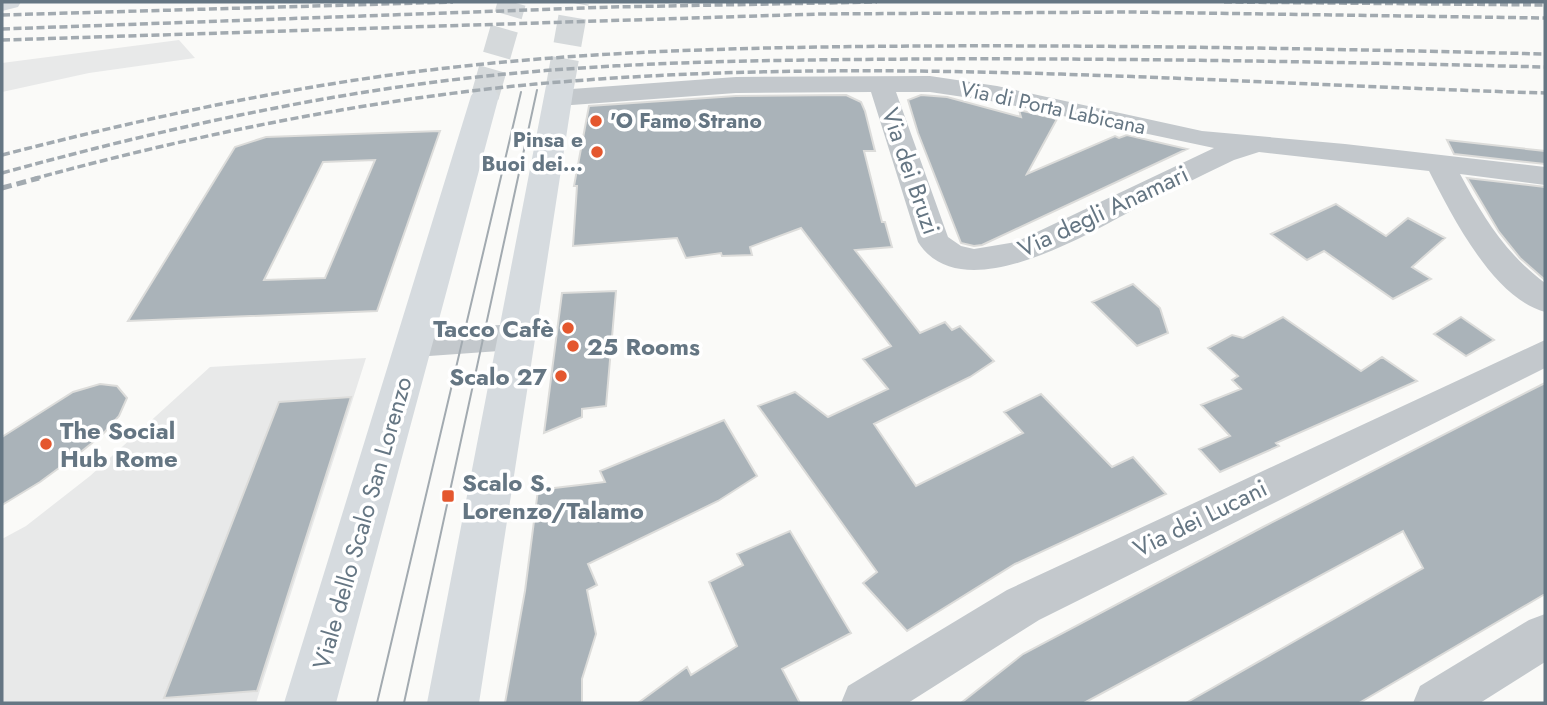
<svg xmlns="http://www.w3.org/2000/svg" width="1547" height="705" font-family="Jost,sans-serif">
  <rect width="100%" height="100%" fill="#fafaf8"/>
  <path fill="#e8e9e9" d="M179,40L195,58L89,73L2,92V63Z
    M366,358L256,703H2V539L26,526L90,476L210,367Z"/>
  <path fill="#aab3b9" stroke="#dcdcda" stroke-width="2" fill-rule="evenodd" d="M846,95L861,102L865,111L875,151H864L882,222H885L892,247L855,250L920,333L945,322L952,330L960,326L994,361L970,377L874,424L916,486L1023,433L1004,412L1041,394L1112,467L1133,457L1166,494L1015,564L907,631L863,583L877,572L758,406L795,392L828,417L888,389L863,359L891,346L801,228L750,247L752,255L722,256L721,253L686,258L677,238L573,246L577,186H574L589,106L736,96Z
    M921,95L947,97L1021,117L1019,110L1057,119L1027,174L1115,136L1119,138L1127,135L1187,149L982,245L974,246L961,243L918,133L908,100Z
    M440,131L377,311L128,321L235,147L266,137ZM375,160L325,278L264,280L323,162Z
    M1447,140L1545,151V164L1454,154Z
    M1467,178L1545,187V280L1520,258L1499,232Z
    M1336,204L1386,236L1408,218L1445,238L1412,267L1431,279L1393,299L1324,251L1307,260L1271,234Z
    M1133,284L1160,308L1168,333L1137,346L1092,302Z
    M616,291L606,406L582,409V417L544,433L562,293Z
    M1283,317L1361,371L1382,357L1417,381L1276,443L1279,446L1220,472L1199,449L1230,436L1201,405L1241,389L1232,380L1238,376L1208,348L1232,335L1243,338Z
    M1461,317L1494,340L1466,356L1434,334Z
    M1545,383V594L1359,703H1186L1423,568L1403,531L1084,703H961L1023,654L1263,527Z
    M100,384L117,386L127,398L119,416L102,435L82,451L40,482L2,505V437L73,392Z
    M351,397L257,691L164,698L279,402Z
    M724,420L757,476L718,501L588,564L597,585L587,590L596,634L582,679V703H505L525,591L538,490L605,482L600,471Z
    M790,531L851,633L782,669L800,703H638L687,667L691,675L737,646L709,582L743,565L737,554Z"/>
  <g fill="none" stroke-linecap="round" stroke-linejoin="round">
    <path stroke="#d5d9db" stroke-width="28" stroke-dasharray="28 14" stroke-linecap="butt" d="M560,86L575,2
      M485,96L512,2"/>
    <path fill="#c3c8cc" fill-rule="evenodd" d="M930,76L997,86L1202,131L1345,144L1545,167V185L1460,174C1483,217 1506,254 1545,283V312C1493,298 1452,216 1429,171L1259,152L1234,160C1200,176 1166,193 1133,210C1084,236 961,310 918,242L871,92L736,93L558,106L549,103L545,98L549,93L558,90L736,77ZM896,92H930L997,102L1214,148L1016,242L974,249L961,246L948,237Z
      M515,324L527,328L532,337L527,346L515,350L415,357L403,353L398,344L403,335L415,331Z
      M1545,340V368L1039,620L908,703H841L848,686L1007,590Z
      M1545,614V662L1480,703H1413L1420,686L1529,620Z"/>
    <path fill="#d6dbdf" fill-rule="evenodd" d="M2,2H21L18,7L2,11Z
      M560,78L570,80L574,86L479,703H427L546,86L550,80Z
      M485,87L495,90L499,96L336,703H284L471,96L475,90Z"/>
    <path stroke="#a2aab0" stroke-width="2" d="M377,703L521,92
      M404,703L537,90"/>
    <path stroke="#a2aab0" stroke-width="3.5" stroke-dasharray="8 3.5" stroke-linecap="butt" d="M1224,2L1545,5
      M2,15L453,2
      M2,29L612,7L877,2
      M2,40L819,14L1130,12L1545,18
      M2,155C146,118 291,86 438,69C598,50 760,47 921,46C1129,45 1337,49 1545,54
      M2,173C155,131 310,96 468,78C618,61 770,60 920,59C1129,58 1337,62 1545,67
      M33,179C198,134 366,100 536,84C871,54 1209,83 1545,93"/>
    <path stroke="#a2aab0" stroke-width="5" stroke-dasharray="10 5" stroke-linecap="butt" d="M2,188L39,178"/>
  </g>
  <g fill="#e4572e" stroke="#fff" stroke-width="2.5">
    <circle cx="596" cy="121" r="7"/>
    <circle cx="597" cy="152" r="7"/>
    <circle cx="568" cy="328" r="7"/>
    <circle cx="573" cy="346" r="7"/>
    <circle cx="561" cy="376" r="7"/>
    <circle cx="46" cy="444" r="7"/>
    <rect x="441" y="489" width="14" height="14" rx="3.5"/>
  </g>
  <g text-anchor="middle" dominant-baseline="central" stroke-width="7" stroke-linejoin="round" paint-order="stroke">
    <g font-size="21" fill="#657683" stroke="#fff">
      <text transform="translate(1053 108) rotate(12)">Via di Porta Labicana</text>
    </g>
    <g font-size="21" font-weight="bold" fill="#657683" stroke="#fff" text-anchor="start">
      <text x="610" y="121">'O Famo Strano</text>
      <text x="583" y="140" text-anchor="end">Pinsa e<tspan x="583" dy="24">Buoi dei...</tspan></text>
    </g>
    <g font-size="24" fill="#657683" stroke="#fff">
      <text transform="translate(911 171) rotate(71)">Via dei Bruzi</text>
      <text transform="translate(1103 211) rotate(-25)">Via degli Anamari</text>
      <text transform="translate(1200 518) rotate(-26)">Via dei Lucani</text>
      <text transform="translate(362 523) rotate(-74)">Viale dello Scalo San Lorenzo</text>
    </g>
    <g font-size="24" font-weight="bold" fill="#657683" stroke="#fff" text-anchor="start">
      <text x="554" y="328" text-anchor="end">Tacco Cafè</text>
      <text x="587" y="346">25 Rooms</text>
      <text x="547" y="376" text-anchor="end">Scalo 27</text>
      <text x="60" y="430">The Social<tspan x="60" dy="28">Hub Rome</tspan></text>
      <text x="462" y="482">Scalo S.<tspan x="462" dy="28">Lorenzo/Talamo</tspan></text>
    </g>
  </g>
  <rect width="1547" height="705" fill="none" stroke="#657683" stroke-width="7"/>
</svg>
